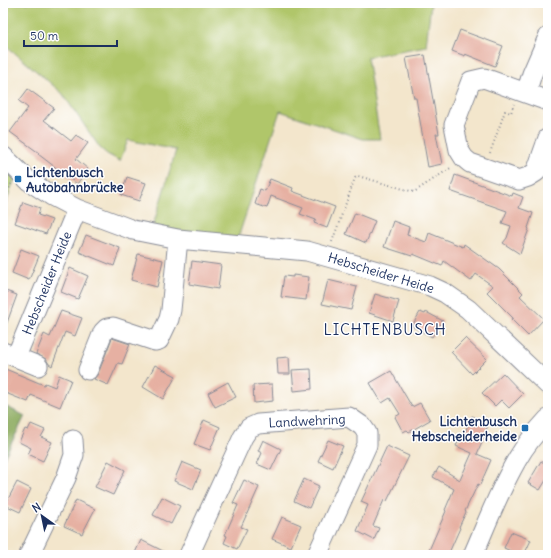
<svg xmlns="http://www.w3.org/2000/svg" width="551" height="558" font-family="Delius,sans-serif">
  <rect width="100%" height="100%" fill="#fff"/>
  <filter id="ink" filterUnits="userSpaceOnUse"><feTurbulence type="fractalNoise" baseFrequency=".025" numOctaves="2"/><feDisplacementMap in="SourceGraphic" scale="8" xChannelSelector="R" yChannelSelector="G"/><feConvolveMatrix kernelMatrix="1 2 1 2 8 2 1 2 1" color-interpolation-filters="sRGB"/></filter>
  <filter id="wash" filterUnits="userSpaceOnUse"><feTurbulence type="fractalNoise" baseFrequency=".012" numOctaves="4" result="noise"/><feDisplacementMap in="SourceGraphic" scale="16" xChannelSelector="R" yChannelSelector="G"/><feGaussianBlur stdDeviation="0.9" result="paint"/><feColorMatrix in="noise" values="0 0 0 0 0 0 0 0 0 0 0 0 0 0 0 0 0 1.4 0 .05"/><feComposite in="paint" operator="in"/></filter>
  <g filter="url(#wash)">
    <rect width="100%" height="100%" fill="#f3e6cc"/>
    <path fill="#b0c66a" stroke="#667a64" d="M3,3H431L426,46L367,57L380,139H363L280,111L238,238L152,229L176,150L128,140L120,161L107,154L100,148L62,93L3,43Z
      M3,162L16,175L3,212Z"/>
    <path fill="#8cab5e" stroke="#546d5e" d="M3,405L25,416L3,460Z"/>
    <g id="blocks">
      <path fill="#e6b0a2" d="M460,30L503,46L495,66L465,54V56L452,51Z
        M425,55L439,134H436L442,164L428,167L416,98H414L406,58Z
        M28,89L54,108L44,120L71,141L76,135L88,143L76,159L88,169L77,184L38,154L39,153L10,132L28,108L19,101Z
        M455,175L512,196L513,193L523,197L519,208L533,213L528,228L529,229L520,254L503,243L507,238L511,226L502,223L507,211L450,191Z
        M127,177L146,183L139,201L121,195Z
        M270,179L293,188L292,191L335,207L327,228L314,223L316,220L300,214L303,208L271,196L267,208L255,204L260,189L265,191Z
        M23,202L40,208L38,215L52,220L46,234L15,223Z
        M355,213L375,221L366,243L346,234Z
        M393,221L409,227L407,235L426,242L429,233L463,247L464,244L499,269L523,293L520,296L544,319L528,336L511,319L513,318L487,292L493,286L476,274L471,281L444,261L442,266L413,254L412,256L384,247Z
        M86,235L120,248L114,266L79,252Z
        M21,249L39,256L29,280L12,273Z
        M138,254L163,260L157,287L131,280Z
        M192,261L221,265L218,289L189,284Z
        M70,268L88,276L78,299L61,292Z
        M293,275L309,277L306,300L281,297L284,276L293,277Z
        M328,280L357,287L351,310L322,304Z
        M3,290L17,295L4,331H3Z
        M375,294L399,301L393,321L369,313Z
        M61,311L82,318L75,336L65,332L52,366L49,364L46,359L36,354L44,334L50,337Z
        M420,312L425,314L426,312L443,321L432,337L412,326Z
        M112,338L130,344L122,364L118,363L108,385L94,379L98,374Z
        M465,338L487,359L472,374L451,352Z
        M289,357L290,374H278L277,358Z
        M155,365L176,376L163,399L143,387Z
        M3,368L44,385L45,383L55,387L59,375L71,380L60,407L31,395L28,402L3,392Z
        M311,369L312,389L294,391L292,370Z
        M391,371L412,407L420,403L430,420L409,432L407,430L403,432L395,417L400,414L390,398L382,403L370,383Z
        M503,373L523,394L509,408L501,400L495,406L482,393Z
        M228,382L236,397L215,407L208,393Z
        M272,384L273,401L254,403L253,385Z
        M472,416L489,423L484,435L485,436L477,454L491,460L480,485L478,484L465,511L466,512L459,527L460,528L448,555H427L446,511L445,510L454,489L433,477L439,467L460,480L472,453L456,446L462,433L464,434Z
        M204,420L220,427L210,450L194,444Z
        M31,424L45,430L41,437L52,442L43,461L28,454L31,448L19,442L25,429L28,430Z
        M263,440L281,449L271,470L257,464L262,453L258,451Z
        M328,440L343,446L333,468L318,461Z
        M387,446L409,456L387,501L384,500L373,526L379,528L374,540L357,531L368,505L361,502Z
        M108,461L125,470L113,495L95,487Z
        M541,461L548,465V477L540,490L528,483Z
        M182,462L201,470L193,489L174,481Z
        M304,479L319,486L309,508L294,501Z
        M244,480L259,487L241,527L247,529L237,549L224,543L227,536L225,535L238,505L233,503Z
        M17,482L31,489L20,512L5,505Z
        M162,497L180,506L171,524L153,515Z
        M76,500L95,509L82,534L64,526Z
        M282,517L301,525L291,547L272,539Z
        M511,532L531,540L524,555H519L504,548Z
        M141,540L171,555H134Z"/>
    </g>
  </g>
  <g filter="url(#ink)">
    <use href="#blocks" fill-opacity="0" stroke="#878a95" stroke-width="1"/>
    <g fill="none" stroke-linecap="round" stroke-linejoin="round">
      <defs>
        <path id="minor" d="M526,93L532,74L548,37
          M548,101L484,78L471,81L454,125L459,150L464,158L470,163L519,180L528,177L536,172L548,138
          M3,156L29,181L52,196L77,209L133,230L178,239L307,251L430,286L445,293L468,309L548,385
          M3,352L38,366
          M16,357L77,209
          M88,370L103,332L107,328L113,327L155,341L159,340L169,319L171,310L178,239
          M29,555L66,478L74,455L73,440
          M189,555L243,437L249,428L258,424L349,417L362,426L367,433V445L317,555
          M473,555C487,523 500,488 518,458C526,444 537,431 548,419"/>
      </defs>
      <use href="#minor" stroke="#878a95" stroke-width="21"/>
      <path stroke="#878a95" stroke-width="2" stroke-dasharray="1 3" stroke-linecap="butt" d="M490,153L505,111L511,113L514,104
        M3,203L11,184
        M332,242L355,178L358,176L414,192L452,167"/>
      <use href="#minor" stroke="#fff" stroke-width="19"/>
    </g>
  </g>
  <g fill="#1f6fb2" stroke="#fff" stroke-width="1.5">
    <rect x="14" y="175" width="8" height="8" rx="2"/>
    <rect x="521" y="424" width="8" height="8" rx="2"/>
  </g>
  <g text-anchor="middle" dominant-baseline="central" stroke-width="3" stroke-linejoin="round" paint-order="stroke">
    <g font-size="13" font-weight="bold" fill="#1b2f5e" stroke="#fff" text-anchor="start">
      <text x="26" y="172">Lichtenbusch<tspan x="26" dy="15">Autobahnbrücke</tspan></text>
      <text x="517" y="421" text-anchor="end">Lichtenbusch<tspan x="517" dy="15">Hebscheiderheide</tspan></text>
    </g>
    <g font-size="13" fill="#1b2f5e" stroke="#fff">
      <text transform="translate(381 273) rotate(17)">Hebscheider Heide</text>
      <text transform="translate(47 283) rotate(-68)">Hebscheider Heide</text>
      <text transform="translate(307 421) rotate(-3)">Landwehring</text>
    </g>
    <g font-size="15" letter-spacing="1" fill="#1b2f5e" stroke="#fff">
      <text x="385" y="329">LICHTENBUSCH</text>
    </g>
  </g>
  <rect width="551" height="558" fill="none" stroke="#fff" stroke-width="16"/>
  <g transform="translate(42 516) rotate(327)" stroke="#ffffff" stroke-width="3" paint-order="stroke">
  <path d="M0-3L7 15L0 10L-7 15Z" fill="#1b2f5e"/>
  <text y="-6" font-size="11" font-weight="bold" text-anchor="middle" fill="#1b2f5e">N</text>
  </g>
  <path d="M24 40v6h93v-6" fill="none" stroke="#1b2f5e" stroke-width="2"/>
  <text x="30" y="40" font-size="12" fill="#1b2f5e" stroke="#ffffff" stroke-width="3" paint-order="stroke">50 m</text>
</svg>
